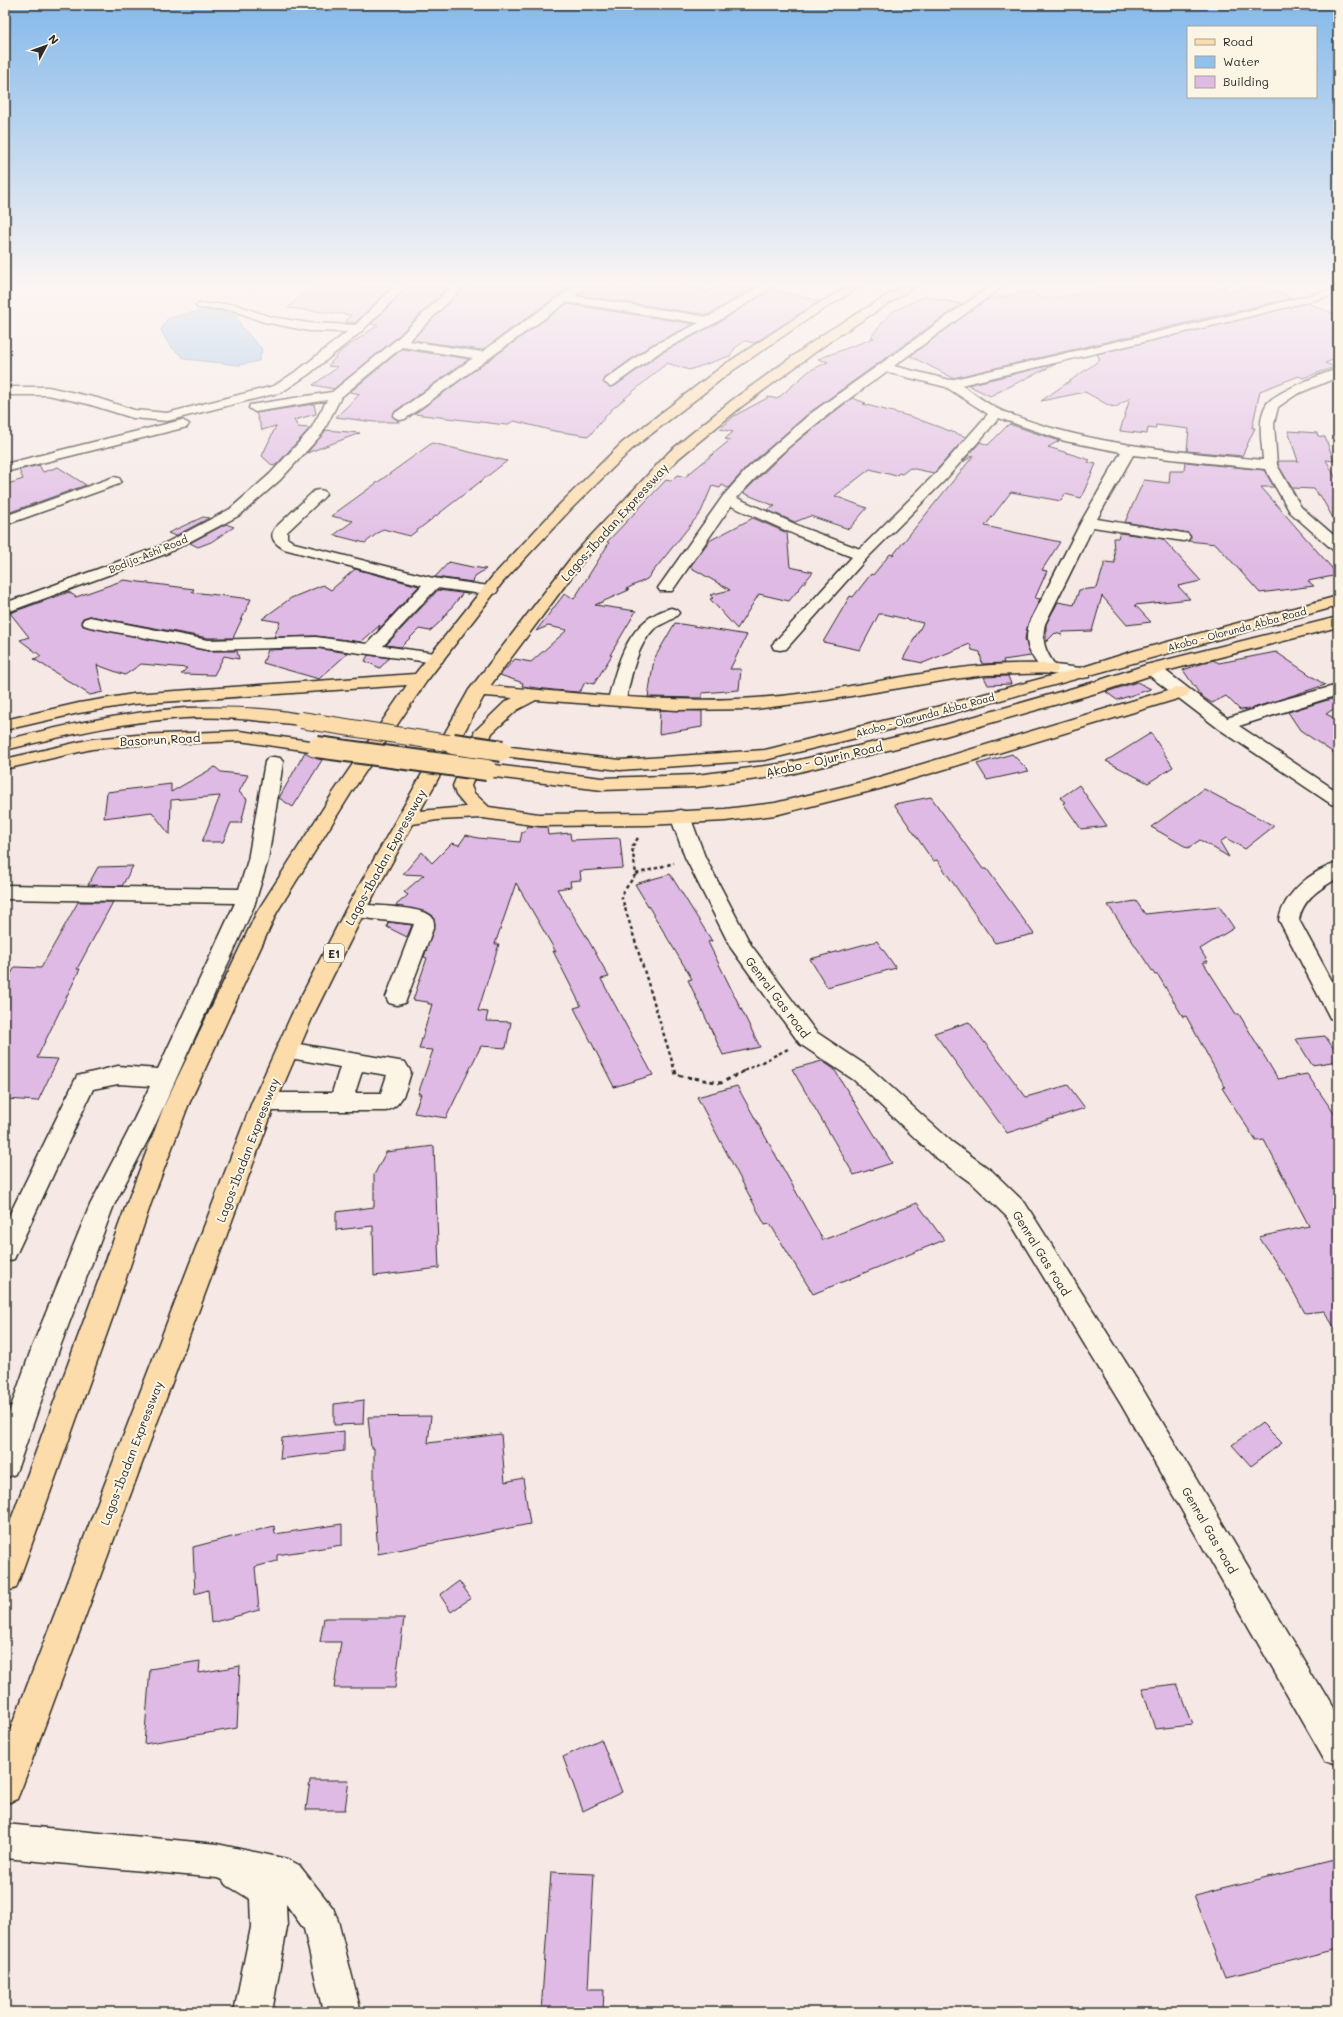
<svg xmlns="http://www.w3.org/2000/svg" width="1343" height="2017" font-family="Mali,sans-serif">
  <rect width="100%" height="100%" fill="#f6e9e5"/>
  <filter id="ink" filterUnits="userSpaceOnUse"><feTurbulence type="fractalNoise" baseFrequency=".025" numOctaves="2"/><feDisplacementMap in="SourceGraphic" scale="8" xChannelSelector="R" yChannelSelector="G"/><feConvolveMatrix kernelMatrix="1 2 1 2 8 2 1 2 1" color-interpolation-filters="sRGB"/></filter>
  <g filter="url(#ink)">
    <path fill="#90c1ec" stroke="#68859f" d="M220,310L236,316L242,327L262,349L259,361L239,365L185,359L169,345L161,330L167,319L188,313Z"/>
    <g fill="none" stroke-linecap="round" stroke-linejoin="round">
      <path stroke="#68859f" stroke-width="4" d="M1225,287L1227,286"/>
    </g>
    <path fill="#dfbae4" stroke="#2b2b2b" d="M311,286H392L355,323L345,322L351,315L288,308Z
      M408,286H449L395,339L334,389L313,385L338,367L328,366L341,351L378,325L371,324Z
      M465,286H571L482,350L412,340Z
      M588,286H702L703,291L708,292L716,286H756L708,315L578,295Z
      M1107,286H1215L1229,292L1251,286H1262L1292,298L953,378L910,356L986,300L1031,291L1044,299L1067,296Z
      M772,289L820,301L755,343L745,341L735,348L730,356L689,370L667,363L611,410L589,436L554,431L514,421L506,425L414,414L567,304L694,324L651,345L605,378L603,382L610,387L615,386L661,353L716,324Z
      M925,296L961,304L809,413L746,468L728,488L722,485L720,488L712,486L701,512L647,579L626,589L629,590L595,605L636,611L610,655H612L594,684L585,682L581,690L578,692L553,690L522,686L523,683L500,675L515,659L531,662L567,630L548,626L536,631L565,593L574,599L609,543L607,542L666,480L671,481L677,475L685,477L730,440L725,439L733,432L720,429L734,416L769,397L777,399L809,371L828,362L818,359L874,338L871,337L890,313Z
      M1307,303L1338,315V358L1325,363L1335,367L1303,378L1299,376L1260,391L1252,428H1255L1242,456L1187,451L1189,429L1156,425L1155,429L1148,428L1147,434L1120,431L1130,398L1116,407L1110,406L1085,392L1041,401L1100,360L1097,354Z
      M402,349L469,359L394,412L392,416L399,422H374L336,417L360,394L350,392Z
      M1056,364L990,396L968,385Z
      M852,398L866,403L863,404L912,417L966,437L934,473L910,468L902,474L899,473L896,476L870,469L835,496L867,508L849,529L810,516L795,522L767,510L775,506L743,493L790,447Z
      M314,404L316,414L294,420L298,427L310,428L277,464L273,466L262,456L276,426L262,430L256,413Z
      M1009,424L1059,441L1048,447L1090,460L1088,462L1096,464L1081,498L1065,494L1061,501L1011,492L985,526L1060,542L1042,570L1047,571L1035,598L1040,599L1028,624L1025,639L1031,656L1003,660L1004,663L982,664L980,652L972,650L970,644L923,663L903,659L923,623L884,614H879L860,650L823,642L850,596L853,597L871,574L873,575L890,554L893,555L974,455L963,462L980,442L988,445Z
      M326,430L360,433L307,453Z
      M1288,431L1317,433L1318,436L1325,437L1334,461L1326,460L1338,482V527L1320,495H1318L1314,489L1292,488L1278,465V461H1298Z
      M432,443L507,461L410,536L383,529L365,543L334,535L353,521L331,516Z
      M1185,462L1264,470L1274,487H1261L1338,575L1308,581L1314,586L1260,593L1216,544L1188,541L1191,536L1188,533L1125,522L1144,480L1169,483L1170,471H1184Z
      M39,465L43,472L58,467L86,485L5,514V485L23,479L19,470Z
      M203,517L209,518L175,536L168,533Z
      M753,518L787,533L790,567L813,572L789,601L759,594L737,629L710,599L713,598L710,595L730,590L690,567L709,541Z
      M226,524L234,527L211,542L198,547L190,543Z
      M1120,533L1163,539L1201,581L1178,586L1190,599L1135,605L1151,622L1127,625L1102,596L1092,631L1063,632L1062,635L1055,633L1046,642V624L1058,602L1074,605L1079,590L1097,588L1105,562L1115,563L1113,538H1118Z
      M449,562L472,567L486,569L475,576L473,582L435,577Z
      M355,569L419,586L378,630L380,625L361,642L316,636L274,637L280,622L262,619L291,598L323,585L331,590Z
      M124,580L194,589L192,592L251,599L233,638H208L90,616L83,618L81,621L83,626L208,651H237L239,659L224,656L214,675L181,674L187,668L141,664L125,675L97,665L103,692L90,695L34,659L41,656L20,640L29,637L10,613L69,592L76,597Z
      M438,590L468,594L463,593L440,622L430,631L419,629L401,647L386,645Z
      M675,623L747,635L730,669H741L739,690L702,693V698L648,697L654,659Z
      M316,648L348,653L319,679L263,663L268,650Z
      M1276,652L1325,685L1250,709L1240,710L1226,696L1212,703L1201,696L1183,670L1213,660L1219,663Z
      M368,655L389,658L380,668L365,661Z
      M1008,676L1011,684L988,685L984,677Z
      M1137,682L1151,689L1117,700L1106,692Z
      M1331,699L1337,702L1333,704L1338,706L1326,714L1338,720V756L1300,730L1288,712Z
      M660,710L702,711V727L659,734Z
      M1151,733L1173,767L1148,783L1106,761Z
      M305,752L310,756L322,760L293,807L279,798Z
      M1012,754L1029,771L987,780L977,764Z
      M215,767L221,772L248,775L239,792L247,799L241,823H231L223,842H202L220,796L171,800L170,835L152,812L104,818L107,792L171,784V792Z
      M1079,785L1107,826L1081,829L1063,803L1065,802L1060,798Z
      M1204,789L1274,826L1245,849L1226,838L1220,842L1229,857L1200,840L1188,848L1151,827Z
      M931,797L983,869H987L1034,934L995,943L937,860L933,861L894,804Z
      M527,826L547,827L548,835L570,833L571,840L620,838L623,868L580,871L581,880L570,881L571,887L557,889L586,936L609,977L601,979L653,1075L614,1087L574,1008L581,1006L553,951L556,952L516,883L495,944H499L478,1011L488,1012L486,1021L511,1022L506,1048L481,1046L446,1118L414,1113L421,1094H418L433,1050L419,1049L432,1004H428V1002L413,1000L427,958L424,957L435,924L433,916L427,912L395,906L408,895L404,892L424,875L403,874L422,852L432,863L452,843L459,845L466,835L478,838L520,842L522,832H525Z
      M133,866L122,886L88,885L98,867Z
      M670,874L712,941L708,942L760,1047L723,1055L688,980L692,979L635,884Z
      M1136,901L1145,914L1219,906L1234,928L1200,949L1208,962H1203L1236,1014H1239L1278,1079L1307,1074L1338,1119V1333L1324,1311L1305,1313L1286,1278L1259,1237L1309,1226L1264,1140L1256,1141L1222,1088L1225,1087L1186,1016L1183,1017L1158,975H1155L1108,905Z
      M78,902H113L77,969H80L37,1058L58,1059L38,1101L5,1099V985L15,967L41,968Z
      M388,922L412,925L407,937L387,927Z
      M877,941L896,968L827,987L810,959Z
      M969,1022L1026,1097L1068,1085L1085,1108L1007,1133L934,1033Z
      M1325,1036L1338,1055V1061L1312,1065L1296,1039Z
      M822,1061L834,1069L892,1163L854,1175L792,1069Z
      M737,1086L823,1240L917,1203L944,1240L813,1294L770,1224L765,1225L697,1097Z
      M434,1146L439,1268L374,1276L373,1226L336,1230V1212L374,1207V1175L386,1152Z
      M364,1400L363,1424L334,1425V1404Z
      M431,1416L428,1443L501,1434L505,1482L523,1478L530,1524L378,1554L374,1496V1448H371L368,1417Z
      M1262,1423L1282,1443L1251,1466L1232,1445Z
      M344,1431V1451L280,1459L282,1438Z
      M342,1524V1545L277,1555V1561L255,1567L259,1610L211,1623L208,1590L195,1594L193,1547L274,1526L275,1534Z
      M459,1581L471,1598L451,1612L440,1595Z
      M324,1618H404L395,1688H334L341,1642H320Z
      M200,1661L199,1673L240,1666L237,1728L144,1744L150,1669Z
      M1177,1684L1192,1725L1155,1729L1142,1688Z
      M601,1739L622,1792L583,1811L563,1757Z
      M310,1780H349L345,1810H306Z
      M1338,1860V1949L1226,1977L1194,1895Z
      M551,1872L594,1874L588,1989H604L603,2012H541Z"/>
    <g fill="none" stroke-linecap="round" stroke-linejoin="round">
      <defs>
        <path id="minor" d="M395,286H407L362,331L309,374L282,392L167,421L133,418L88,404L48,395H5V387H48L97,398L134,410L167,413L274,386L301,368L347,332L309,331L264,322L232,310L198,308L196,306L198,304H234L271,317L309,323L355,325Z
          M452,286H464L409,341L482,352L574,286H587L575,296L708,317L760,286H774L715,323L660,352L614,385L610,386L604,382L606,379L652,346L699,323L567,302L405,419L400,420L393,416L395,413L473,358L402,347L341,397L322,434L280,480L240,515L168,553L5,613V603L158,547L230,509L270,474L311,429L327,400L255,412L249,408L250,405L332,392L396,340Z
          M704,286H715L708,291L704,290Z
          M990,286H1003L894,366L950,380L1231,315L1338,288V294L1232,321L961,385C974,393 988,405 1002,411C1086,445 1173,451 1263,460C1262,442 1257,421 1266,405C1272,393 1324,373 1338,369V377L1297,394L1278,407L1274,424L1277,465L1301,507L1338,539V552L1333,550L1290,512L1265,469L1133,455L1097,519L1183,533L1188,534L1190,537L1188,540L1183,541L1093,527L1045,624C1041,641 1045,651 1055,665L1089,669L1091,673L1089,677L1083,678L1044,673C1031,655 1023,647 1029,624L1081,522L1121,452L1065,441L999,418L945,480L867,558L786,649L780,650L774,649L772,645L852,557L796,535L731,506L672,591H660L658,588L723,496L747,469L810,414ZM886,372L946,387L988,414L935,474L860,549L806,529L737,498C781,448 833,410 886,372Z
          M182,420L189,424L187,427L5,472V464Z
          M114,477L119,478L121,481L119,484L5,525V516Z
          M319,490L324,491L326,494L324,497L287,532V538L294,543L433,578L496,587L498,590L496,593L490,595L437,588L383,646L442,654L444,658L442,662L436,663L316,647L208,650L90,627L84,625L82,622L84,619L90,617L208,640L316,637L367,644L422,585L284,549C276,544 268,538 275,528L314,491Z
          M671,608L677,610L679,613C674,621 660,623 653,630C636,648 631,677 626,700L623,704L617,705L611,704L608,700C618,662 628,619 671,608Z
          M1152,664L1158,665L1227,718L1282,700L1338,685V695L1239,726L1338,792V806L1331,804L1219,729L1146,673L1144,669L1146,665Z
          M274,757L280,758L283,762L268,860L254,906L152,1132L114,1205L60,1347L19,1464L15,1474L5,1478V1424L32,1347L90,1205L128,1132L150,1086L118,1084L93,1089L14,1259L5,1262V1224L77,1076L118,1066L158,1069L235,903L5,899V885L239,889L248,860L265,762L268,758Z
          M680,810L687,812L690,816L705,857L751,945L816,1032L870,1068L952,1142L992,1171L1025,1203L1142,1388L1338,1718V1767L1326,1762L1122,1406L1007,1217L974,1185L934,1156L854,1080L800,1044L731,948L685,857L670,816L673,812Z
          M1338,863V878C1320,889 1303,898 1299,920L1338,992V1020L1330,1018L1279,920C1284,893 1312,870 1338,863Z
          M355,904C371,906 422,906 432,917C434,920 434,923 434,926L405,1003L397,1005L389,1003L386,997L414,924L348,916L345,911L348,906Z
          M287,1042L405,1062L411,1072C406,1088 404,1105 386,1111H264L256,1108L252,1102L256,1096L264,1093H332L340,1067L279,1056L276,1050L279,1044ZM362,1071L387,1075L381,1093H355Z
          M5,1824L217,1844L287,1859L299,1865L333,1908L338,1921L361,2012H323L304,1929L286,1904L287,1927L272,2012H234L251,1927L250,1899L225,1884L223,1880L217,1878L5,1858Z"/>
        <path id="major" d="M1338,596V606L914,724L765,760L620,770L502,756L496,755L493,751L496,747L502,746L620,760L765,750L903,716L1077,669L1134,651Z
          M1338,617V627L1158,673L1103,691L945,736L787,775L697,787L602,790L487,776L480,774L478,770L480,766L487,764L602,778L697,775L787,763L934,728L1091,683L1146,665Z
          M186,708C224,707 270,707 307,716L310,720L307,724L301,725C263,721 224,716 185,718C124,721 64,736 5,750V740C65,725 125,712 186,708Z
          M239,731L317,742L323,743L326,747L323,751L317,752L239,741L137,745L92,749L5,769V759L92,739L137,735Z"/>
        <path id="highway" d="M848,286H862L811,317L732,371L632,449L571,509L502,583L426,682L351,793L277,912L188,1106L151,1203L117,1305L20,1577L16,1588L5,1592V1536L127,1203L164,1106L257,912L333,793L407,685L133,704L79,713L5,730V720L79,703L133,694L415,674L492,577L561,503L622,443L724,365L803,313Z
          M903,286H916L833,339L741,407L679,458L584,560L490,686C578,693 667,704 756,698C822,694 887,678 953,669C986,664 1018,663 1050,664L1056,665L1058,669L1056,673L986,675L954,679L827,700L755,709L676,710L536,700L517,710L492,733L471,786L474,793L489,807L539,814L648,813L725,809L775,803L866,781L1175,688L1181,687L1187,688L1190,692L1187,696L879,789L775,815L725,821L648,825L539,826L483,818L437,820L413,824L365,911L313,1016L276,1102L22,1787L17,1799L5,1804V1743L252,1102L291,1016L345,911L469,690L574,554L669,452L731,401L825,333ZM484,696L513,698L505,702L475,731L453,786L456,795L466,807L420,811Z"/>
      </defs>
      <use href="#minor" stroke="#2b2b2b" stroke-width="3"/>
      <use href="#major" stroke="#2b2b2b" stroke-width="3"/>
      <use href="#highway" stroke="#2b2b2b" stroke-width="3"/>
      <path stroke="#2b2b2b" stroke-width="2.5" stroke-dasharray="3.5 3" stroke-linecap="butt" d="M638,838L632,847L636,874L621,895L675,1071
        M636,874L674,863
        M744,1071L788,1049"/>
      <path stroke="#2b2b2b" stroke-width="3" stroke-dasharray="4.5 3.5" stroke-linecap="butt" d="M675,1070L676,1075L721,1083L746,1070"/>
      <use href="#minor" fill="#fcf5e5" fill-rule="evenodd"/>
      <use href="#major" fill="#fddcac" fill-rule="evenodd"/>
      <use href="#highway" fill="#fddcac" fill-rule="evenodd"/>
      <defs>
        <path id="major-bridge-far1" d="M301,720L460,745"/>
        <path id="major-bridge" d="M453,744L502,751
          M317,747L487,770"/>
      </defs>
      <use href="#major-bridge-far1" stroke="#2b2b2b" stroke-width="18" stroke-linecap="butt"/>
      <use href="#major-bridge" stroke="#2b2b2b" stroke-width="24" stroke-linecap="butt"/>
      <use href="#major-bridge-far1" stroke="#fddcac" stroke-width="16"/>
      <use href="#major-bridge" stroke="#fddcac" stroke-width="20"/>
    </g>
  </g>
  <linearGradient id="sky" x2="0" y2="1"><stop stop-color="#85b9ea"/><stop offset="0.5" stop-color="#fbf5f3"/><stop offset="1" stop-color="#fbf5f3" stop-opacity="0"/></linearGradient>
  <rect width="1343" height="569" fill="url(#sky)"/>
  <g text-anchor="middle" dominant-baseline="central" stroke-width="4" stroke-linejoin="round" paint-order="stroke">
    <g font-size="10" fill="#2b2b2b" stroke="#fcf5e5">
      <text transform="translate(148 554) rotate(-22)">Bodija-Ashi Road</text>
      <text transform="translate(1237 629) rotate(-15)">Akobo - Olorunda Abba Road</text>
      <text transform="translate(925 715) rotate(-15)">Akobo - Olorunda Abba Road</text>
    </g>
    <rect fill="#fcf5e5" stroke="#6a6863" stroke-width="1" x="324" y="944" width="20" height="18" rx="3"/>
    <g font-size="11" font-weight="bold" fill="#2b2b2b">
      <text x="334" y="953">E1</text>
    </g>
    <g font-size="12" fill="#2b2b2b" stroke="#fcf5e5">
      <text transform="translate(614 522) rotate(-48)">Lagos-Ibadan Expressway</text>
      <text transform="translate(160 739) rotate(-3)">Basorun Road</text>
      <text transform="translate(824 759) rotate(-13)">Akobo - Ojurin Road</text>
      <text transform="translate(385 857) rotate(-61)">Lagos-Ibadan Expressway</text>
      <text transform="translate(778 997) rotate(53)">Genral Gas road</text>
      <text transform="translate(247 1150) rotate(-69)">Lagos-Ibadan Expressway</text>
      <text transform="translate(1042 1253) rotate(58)">Genral Gas road</text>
      <text transform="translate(131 1453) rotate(-69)">Lagos-Ibadan Expressway</text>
      <text transform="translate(1210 1530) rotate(60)">Genral Gas road</text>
    </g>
  </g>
  <rect width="1343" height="2017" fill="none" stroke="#fcf5e5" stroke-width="20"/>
  <rect x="10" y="10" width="1323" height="1997" fill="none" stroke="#2b2b2b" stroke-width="1.5" filter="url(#ink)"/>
  <rect x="1187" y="26" width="130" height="72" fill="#fcf5e5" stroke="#a8a49b"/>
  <rect x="1195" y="39" width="20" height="6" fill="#fddcac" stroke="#a8a49b"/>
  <text x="1223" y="46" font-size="12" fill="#2b2b2b">Road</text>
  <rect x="1195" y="56" width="20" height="12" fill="#90c1ec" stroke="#a8a49b"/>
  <text x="1223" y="66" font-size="12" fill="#2b2b2b">Water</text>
  <rect x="1195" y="76" width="20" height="12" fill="#dfbae4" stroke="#a8a49b"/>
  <text x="1223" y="86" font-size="12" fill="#2b2b2b">Building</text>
  <g transform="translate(46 46) rotate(49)" stroke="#fcf5e5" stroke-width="3" paint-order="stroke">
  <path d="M0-3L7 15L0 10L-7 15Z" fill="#2b2b2b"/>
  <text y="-6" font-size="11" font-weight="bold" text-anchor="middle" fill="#2b2b2b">N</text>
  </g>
</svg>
